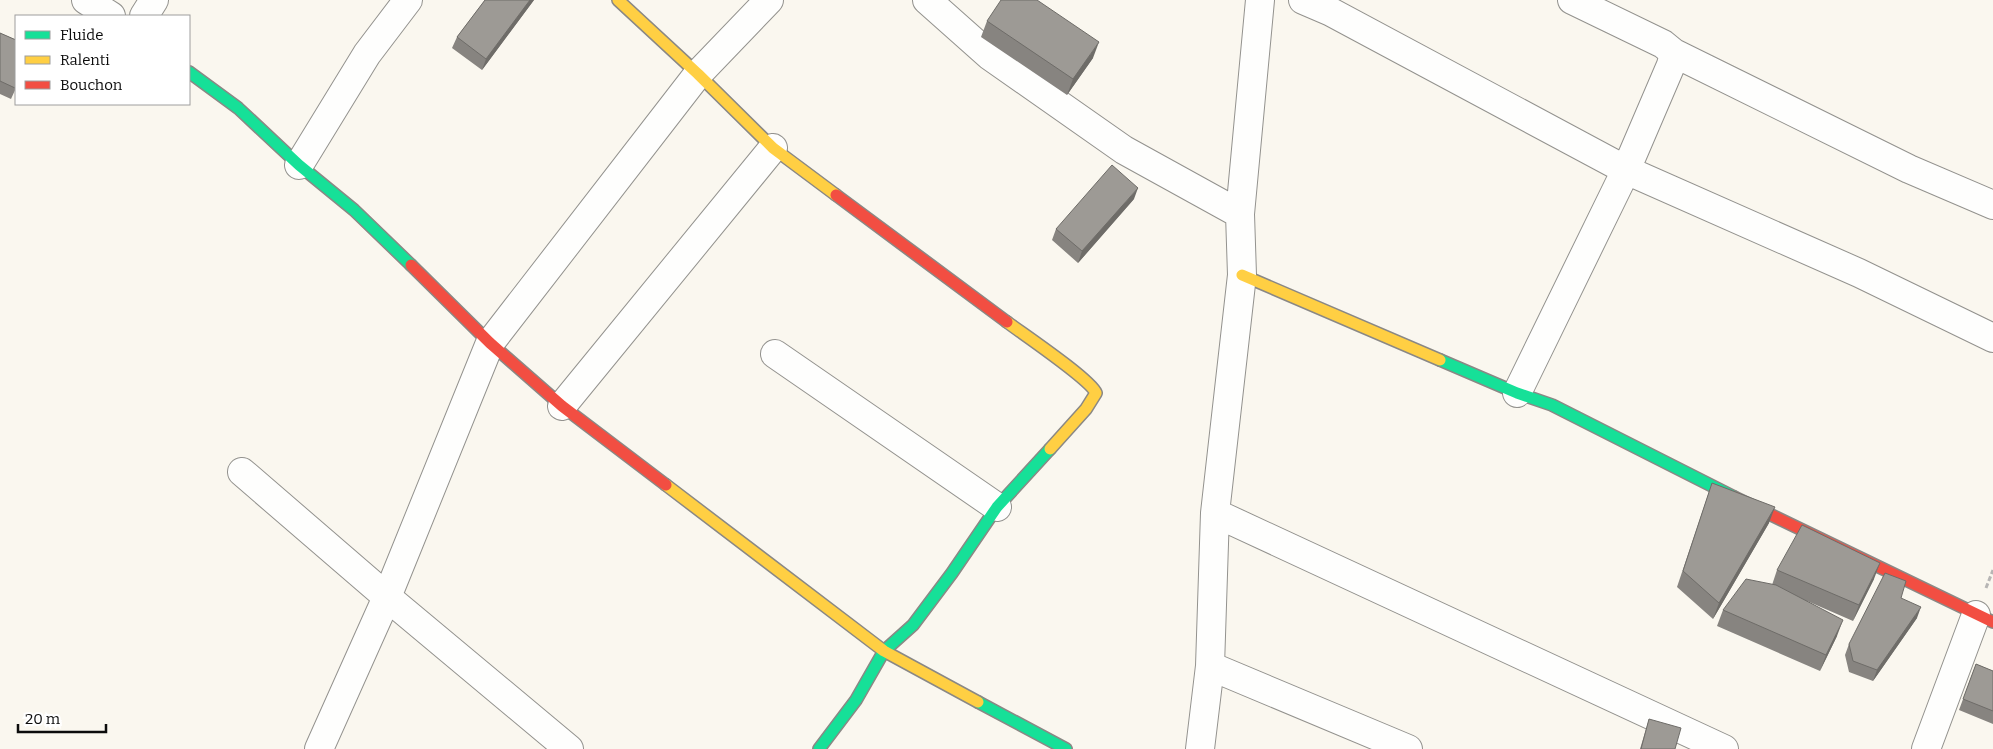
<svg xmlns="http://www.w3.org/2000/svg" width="1993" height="749" font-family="Bitter,serif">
  <rect width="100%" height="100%" fill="#faf7ef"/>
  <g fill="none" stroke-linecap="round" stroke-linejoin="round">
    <defs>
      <path id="street" d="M86,0L111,16
        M927,0L990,56L1124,150L1240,214
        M1303,0L1331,12L1626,170L1859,273L1993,338
        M1572,0L1663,44L1674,53L1909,169L1993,205
        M144,16L154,0
        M299,165L367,54L408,0
        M775,354L997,507
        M1517,393L1626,170L1671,65L1674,53
        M562,406L773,148
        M242,472L387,597L569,749
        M1215,513L1724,749
        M1210,666L1408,749
        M319,749L387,597L490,343L698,74L769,0
        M1200,749L1210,666L1215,513L1242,275L1240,214L1260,0
        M1926,749L1976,615"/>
      <path id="fast" d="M189,72L238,108L299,165L354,210L411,265
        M1440,360L1517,393L1552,405L1734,497
        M978,702L1066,749
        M819,749L856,700L884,651L913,625L952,573L997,507L1050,449"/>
      <path id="slow" d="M618,0L698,74L773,148L836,195
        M1242,275L1440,360
        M1007,322C1023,334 1090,379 1096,393L1086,409L1050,449
        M666,485L884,651L978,702"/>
      <path id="jam" d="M836,195L1007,322
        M411,265L490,343L562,406L666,485
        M1734,497L1993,622"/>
    </defs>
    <use href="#street" stroke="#93928e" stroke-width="30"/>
    <use href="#fast" stroke="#8a8885" stroke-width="14"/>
    <use href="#slow" stroke="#8a8885" stroke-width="14"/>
    <use href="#jam" stroke="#8a8885" stroke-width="14"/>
    <path stroke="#b7b6b5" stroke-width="3" stroke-dasharray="5 2.5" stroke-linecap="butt" d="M1986,588L1993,570"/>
    <use href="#street" stroke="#fefefd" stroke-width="28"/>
    <use href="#fast" stroke="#16e098" stroke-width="11"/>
    <use href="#slow" stroke="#ffcf43" stroke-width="11"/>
    <use href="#jam" stroke="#f24e42" stroke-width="11"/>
  </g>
  <path fill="#878480" d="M485,0H534L482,70L452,48L457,37Z
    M987,21L1093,58L1067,95L981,37Z
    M0,33L16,40V88L11,99L0,94Z
    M1134,199L1078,263L1052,240L1056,229Z
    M1712,483L1769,523L1713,619L1677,587Z
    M1777,570L1874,579L1853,621L1807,601L1837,636L1820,671L1717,626L1723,610L1772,585Z
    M1901,598L1917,618L1873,681L1849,672L1845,655L1849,644Z
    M1976,664L1993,671V724L1959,710Z
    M1649,719L1675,749H1640Z"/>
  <path fill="#6e6c68" d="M530,0H534L482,70L486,59Z
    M1099,42L1093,58L1067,95L1073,79Z
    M1138,188L1134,199L1078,263L1082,251Z
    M1775,507L1769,523L1713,619L1719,603Z
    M1880,563L1874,579L1853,621L1859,605Z
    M1921,607L1917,618L1873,681L1877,670Z
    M1843,620L1837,636L1820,671L1826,655Z"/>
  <path fill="#9d9a95" stroke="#6e6c68" d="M485,0H530L486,59L457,37Z
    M1001,0H1037L1099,42L1073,79L987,21Z
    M0,33L16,40V86L15,88L0,81Z
    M1112,165L1138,188L1082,251L1056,229Z
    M1712,483L1775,507L1719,603L1683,571Z
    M1802,525L1880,563L1859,605L1777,570Z
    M1885,573L1906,581L1901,598L1921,607L1877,670L1853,661L1849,644Z
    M1746,579L1776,585L1843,620L1826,655L1723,610Z
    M1976,664L1993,671V711L1963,699Z
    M1649,719L1681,728L1675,749H1641Z"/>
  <rect x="15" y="15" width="175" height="90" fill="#ffffff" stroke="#9e9e9e"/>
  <rect x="25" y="31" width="25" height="8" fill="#16e098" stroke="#9e9e9e"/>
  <text x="60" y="40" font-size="15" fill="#0c0c0c">Fluide</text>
  <rect x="25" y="56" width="25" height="8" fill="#ffcf43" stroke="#9e9e9e"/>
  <text x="60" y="65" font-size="15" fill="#0c0c0c">Ralenti</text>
  <rect x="25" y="81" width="25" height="8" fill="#f24e42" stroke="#9e9e9e"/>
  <text x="60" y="90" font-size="15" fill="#0c0c0c">Bouchon</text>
  <path d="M18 724v8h88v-8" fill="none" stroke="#0c0c0c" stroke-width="2.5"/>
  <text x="25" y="724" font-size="15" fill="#0c0c0c" stroke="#ffffff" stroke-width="4" paint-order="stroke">20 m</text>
</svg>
